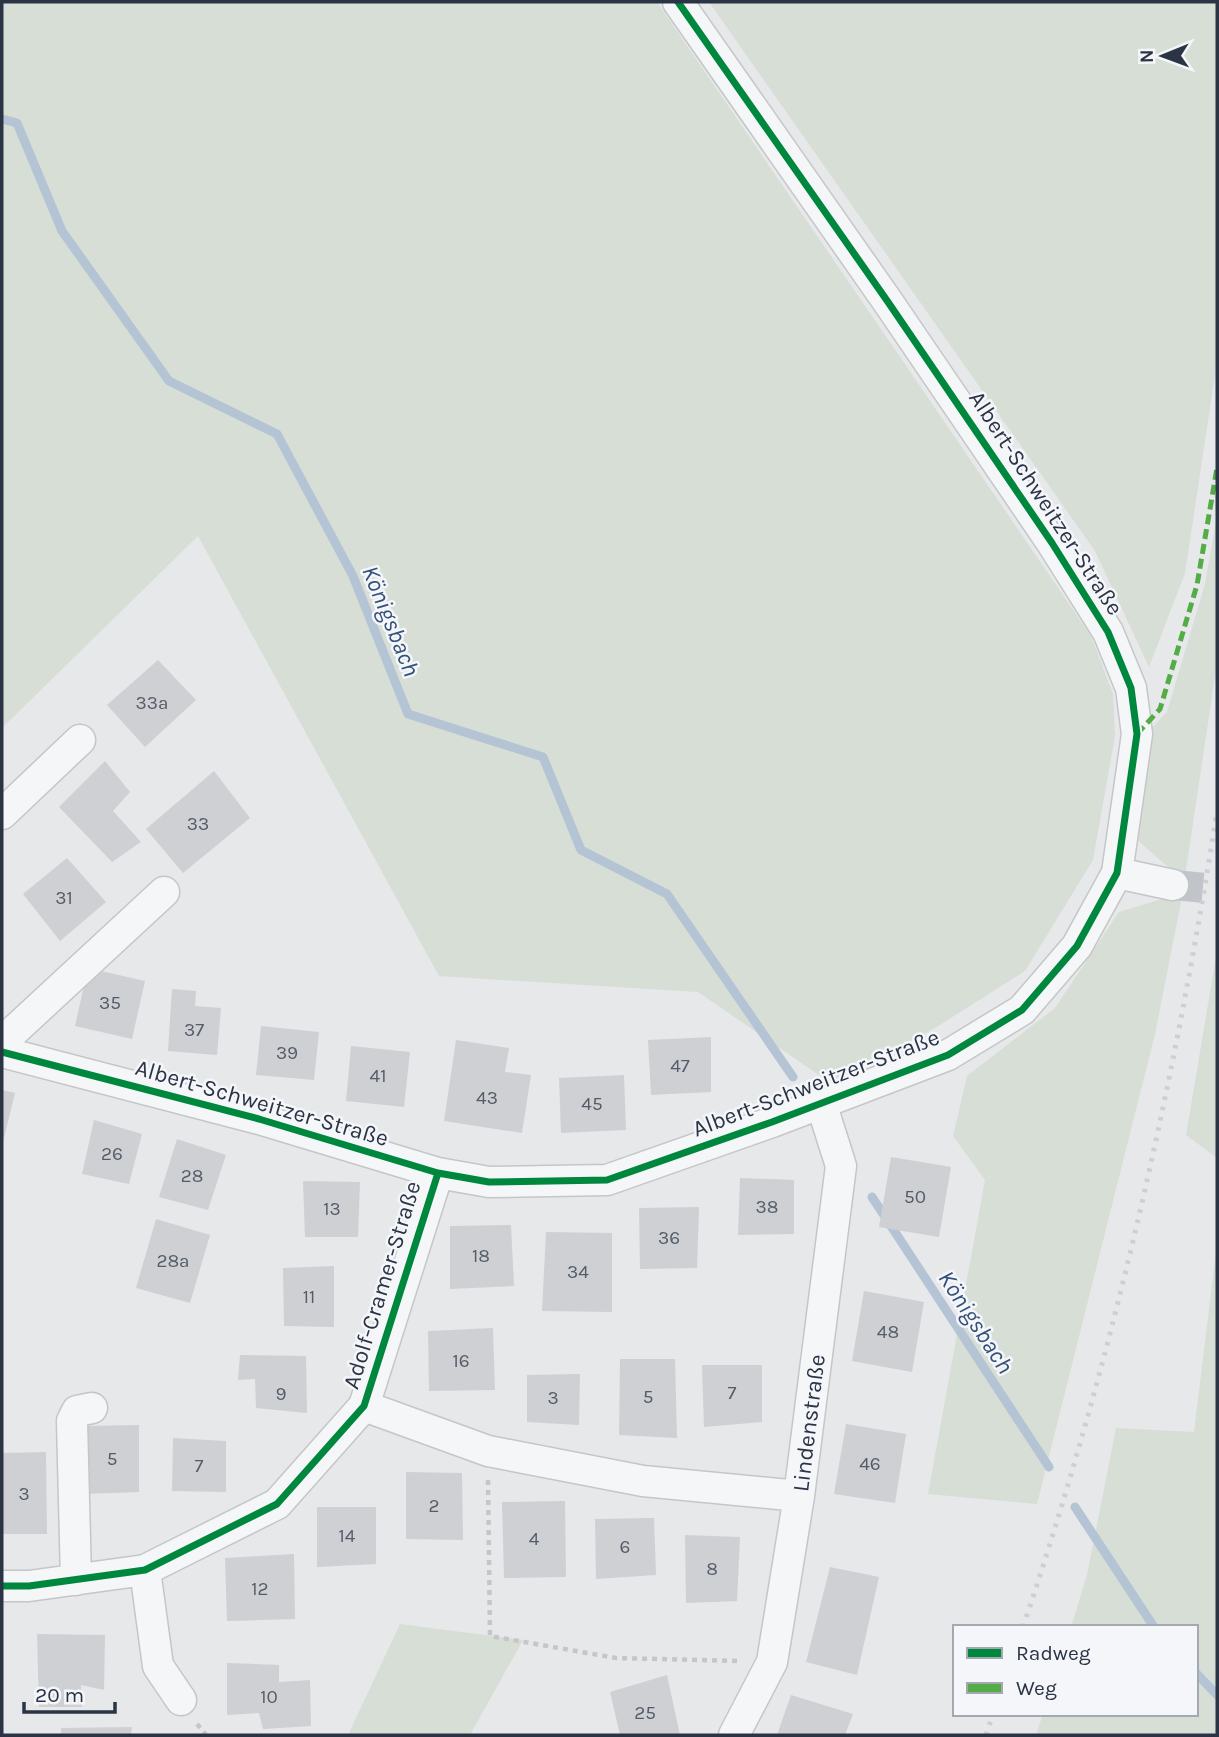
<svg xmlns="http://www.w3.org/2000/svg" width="1219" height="1737" font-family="Karla,sans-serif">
  <rect width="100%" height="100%" fill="#e6e8ea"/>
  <path fill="#d6ded6" d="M2,2H657L1091,636L1113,694L1115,736L1093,860L1025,971L935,1028L832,1084L698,992L439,976L198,536L2,728Z
    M709,2H1217V362L1185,573L1149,667L1095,551Z
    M1217,516V663L1182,897L1155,1034L1037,1504L928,1494L985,1180L953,1136L967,1076L1055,1008L1119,912L1172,896L1175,873L1134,837L1146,734L1167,712L1205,584Z
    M1217,951V1158L1186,1135Z
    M1217,1244V1735H1036L1043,1714H1196V1627H1071L1087,1575L1116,1428L1194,1432Z
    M400,1624L523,1640L470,1735H348Z"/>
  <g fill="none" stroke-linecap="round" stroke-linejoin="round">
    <path stroke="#b4c4d5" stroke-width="9" d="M2,119L17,123L62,231L169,381L277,434L353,576L408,714L543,757L581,850L667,894L793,1077
      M872,1197L1049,1467
      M1075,1507L1154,1627
      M1196,1673L1217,1695"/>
  </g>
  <path fill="#ced0d3" d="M158,660L196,700L145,747L107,705Z
    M105,761L130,792L113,811L141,842L112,862L59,807Z
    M214,771L250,818L183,873L146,829Z
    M67,858L106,902L60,941L23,894Z
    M88,968L145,981L132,1039L75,1026Z
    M172,989L196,991L195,1006L221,1008L217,1055L168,1051Z
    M261,1026L319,1032L314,1080L256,1075Z
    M711,1037V1092L651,1095L648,1040Z
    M456,1040L509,1048L505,1072L531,1075L522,1133L444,1121Z
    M351,1046L410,1052L404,1107L346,1101Z
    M624,1075L626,1130L561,1133L559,1078Z
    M2,1090L15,1093L3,1142H2Z
    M94,1120L142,1134L129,1184L82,1174Z
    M177,1139L226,1155L208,1210L159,1197Z
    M891,1157L951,1167L939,1237L879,1227Z
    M740,1178L794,1180V1234L738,1235Z
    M303,1181L360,1182L358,1237H305Z
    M699,1207L697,1268L640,1269L639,1208Z
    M156,1219L210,1235L190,1303L136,1288Z
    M511,1225L514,1286L450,1289V1226Z
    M546,1232L612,1233V1312L542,1311Z
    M334,1266V1327L284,1326L283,1268Z
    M864,1291L924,1302L912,1372L852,1361Z
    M493,1328L495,1390L429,1391L428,1331Z
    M240,1355L306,1356L307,1413L256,1408L255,1379L238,1380Z
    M620,1359H675L677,1438L619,1435Z
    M702,1365H762V1422L704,1427Z
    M580,1374L579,1425L527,1422V1375Z
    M846,1424L906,1434L895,1503L834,1494Z
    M139,1425V1492L84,1494L85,1426Z
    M173,1438L226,1441V1492L172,1491Z
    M46,1452L47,1534H2V1453Z
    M406,1472L462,1473L463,1540L406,1539Z
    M565,1501L566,1577L504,1578L502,1502Z
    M317,1507H376V1564L317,1567Z
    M654,1518L656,1575L596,1579L595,1519Z
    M685,1535L740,1537L737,1601L686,1603Z
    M294,1554L295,1619L227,1621L225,1558Z
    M830,1567L879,1577L857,1675L806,1662Z
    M37,1634L105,1635L104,1690L81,1685L82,1707H39Z
    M227,1663L279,1665V1682L310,1680L311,1726L263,1729L259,1713L227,1715Z
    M667,1675L680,1735H620L610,1692Z
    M791,1695L853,1714L845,1735H777Z
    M132,1727L131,1735H61V1728Z"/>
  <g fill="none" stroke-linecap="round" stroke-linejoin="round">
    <path stroke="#c1c4c9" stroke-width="30" stroke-dasharray="30 15" stroke-linecap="butt" d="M1173,885L1217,889"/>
    <defs>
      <path id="minor" d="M2,814L80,740
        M1117,873L1173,885
        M2,1042L164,892
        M2,1052L259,1119L438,1173L489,1182L607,1180L772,1122L948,1055L1022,1010L1077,946L1117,873L1137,734L1131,688L1108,632L1052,543L888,302L678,2
        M364,1406L488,1451L643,1481L799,1496
        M145,1570L158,1666L181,1700
        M76,1580L72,1421L77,1411L92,1408
        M2,1586H29L145,1570L277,1504L364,1406L438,1173
        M734,1735L772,1662L799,1496L841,1166L821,1103"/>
    </defs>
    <use href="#minor" stroke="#c4c6c8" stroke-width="33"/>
    <path stroke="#c5c6ca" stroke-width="4.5" stroke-dasharray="5 5" stroke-linecap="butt" d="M488,1480L490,1636L616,1658L741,1661
      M197,1724L206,1735"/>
    <use href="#minor" stroke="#f5f6f7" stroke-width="30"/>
    <path stroke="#cecfd2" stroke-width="5" stroke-dasharray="3.5 7" stroke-linecap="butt" d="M1023,1627C1112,1362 1174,1087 1217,811
      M986,1735L993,1714"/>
    <path stroke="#54ac47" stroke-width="5" stroke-dasharray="10 5" stroke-linecap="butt" d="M1137,734L1160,709L1197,585L1217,468"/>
    <defs>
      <path id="cycleway" d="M2,1052L259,1119L438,1173L489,1182L607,1180L772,1122L948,1055L1022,1010L1077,946L1117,873L1137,734L1131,688L1108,632L1052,543L888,302L678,2
        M2,1586H29L145,1570L277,1504L364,1406L438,1173"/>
    </defs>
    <use href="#cycleway" stroke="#f4f6f9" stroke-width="11"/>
    <use href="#cycleway" stroke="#00873e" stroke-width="7"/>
  </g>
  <g text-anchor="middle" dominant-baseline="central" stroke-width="5" stroke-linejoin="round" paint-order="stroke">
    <g font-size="19" fill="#545c69">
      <text x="152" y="703">33a</text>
      <text x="198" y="824">33</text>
      <text x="64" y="898">31</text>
      <text x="110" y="1003">35</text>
      <text x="194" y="1030">37</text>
      <text x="287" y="1053">39</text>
      <text x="680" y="1066">47</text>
      <text x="378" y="1076">41</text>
      <text x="487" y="1098">43</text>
      <text x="592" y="1104">45</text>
      <text x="112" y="1154">26</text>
      <text x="192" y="1176">28</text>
      <text x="915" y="1197">50</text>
      <text x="767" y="1207">38</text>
      <text x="332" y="1209">13</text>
      <text x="669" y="1238">36</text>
      <text x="481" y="1256">18</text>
      <text x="173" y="1261">28a</text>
      <text x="578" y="1272">34</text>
      <text x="309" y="1297">11</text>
      <text x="888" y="1332">48</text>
      <text x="461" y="1361">16</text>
      <text x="732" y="1393">7</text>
      <text x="281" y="1394">9</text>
      <text x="648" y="1397">5</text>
      <text x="553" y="1398">3</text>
      <text x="112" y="1459">5</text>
      <text x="870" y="1464">46</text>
      <text x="199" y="1466">7</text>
      <text x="24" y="1494">3</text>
      <text x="434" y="1506">2</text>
      <text x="347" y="1536">14</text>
      <text x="534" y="1539">4</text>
      <text x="625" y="1547">6</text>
      <text x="712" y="1569">8</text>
      <text x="260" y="1589">12</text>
      <text x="269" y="1697">10</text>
      <text x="645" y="1713">25</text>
    </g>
    <g font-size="23" fill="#2b3445" stroke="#f4f6f9">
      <text transform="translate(1046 503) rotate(57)">Albert-Schweitzer-Straße</text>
      <text transform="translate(816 1083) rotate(-21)">Albert-Schweitzer-Straße</text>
      <text transform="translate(262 1103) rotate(16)">Albert-Schweitzer-Straße</text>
      <text transform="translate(382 1285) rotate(-73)">Adolf-Cramer-Straße</text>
      <text transform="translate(809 1423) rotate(-83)">Lindenstraße</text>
    </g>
    <g font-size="24" font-style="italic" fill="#34527a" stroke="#f4f6f9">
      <text transform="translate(391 621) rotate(68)">Königsbach</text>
      <text transform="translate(976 1322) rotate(57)">Königsbach</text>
    </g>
  </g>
  <rect width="1219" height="1737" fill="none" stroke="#2b3445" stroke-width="7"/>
  <rect x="953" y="1625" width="245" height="91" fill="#f4f6f9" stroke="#a4a8b1" stroke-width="2"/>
  <rect x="967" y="1648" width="35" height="10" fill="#00873e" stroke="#a4a8b1" stroke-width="2"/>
  <text x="1016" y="1660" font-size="21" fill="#2b3445">Radweg</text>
  <rect x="967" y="1683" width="35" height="10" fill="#54ac47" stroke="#a4a8b1" stroke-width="2"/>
  <text x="1016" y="1695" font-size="21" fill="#2b3445">Weg</text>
  <g transform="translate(1163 56) rotate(269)" stroke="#f4f6f9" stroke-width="5" paint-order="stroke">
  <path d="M0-5L12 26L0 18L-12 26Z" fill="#2b3445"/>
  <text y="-10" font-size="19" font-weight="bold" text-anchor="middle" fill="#2b3445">N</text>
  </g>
  <path d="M24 1702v10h91v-10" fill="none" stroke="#2b3445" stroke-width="3.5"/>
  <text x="35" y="1702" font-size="21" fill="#2b3445" stroke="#f4f6f9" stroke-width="5" paint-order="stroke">20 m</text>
</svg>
